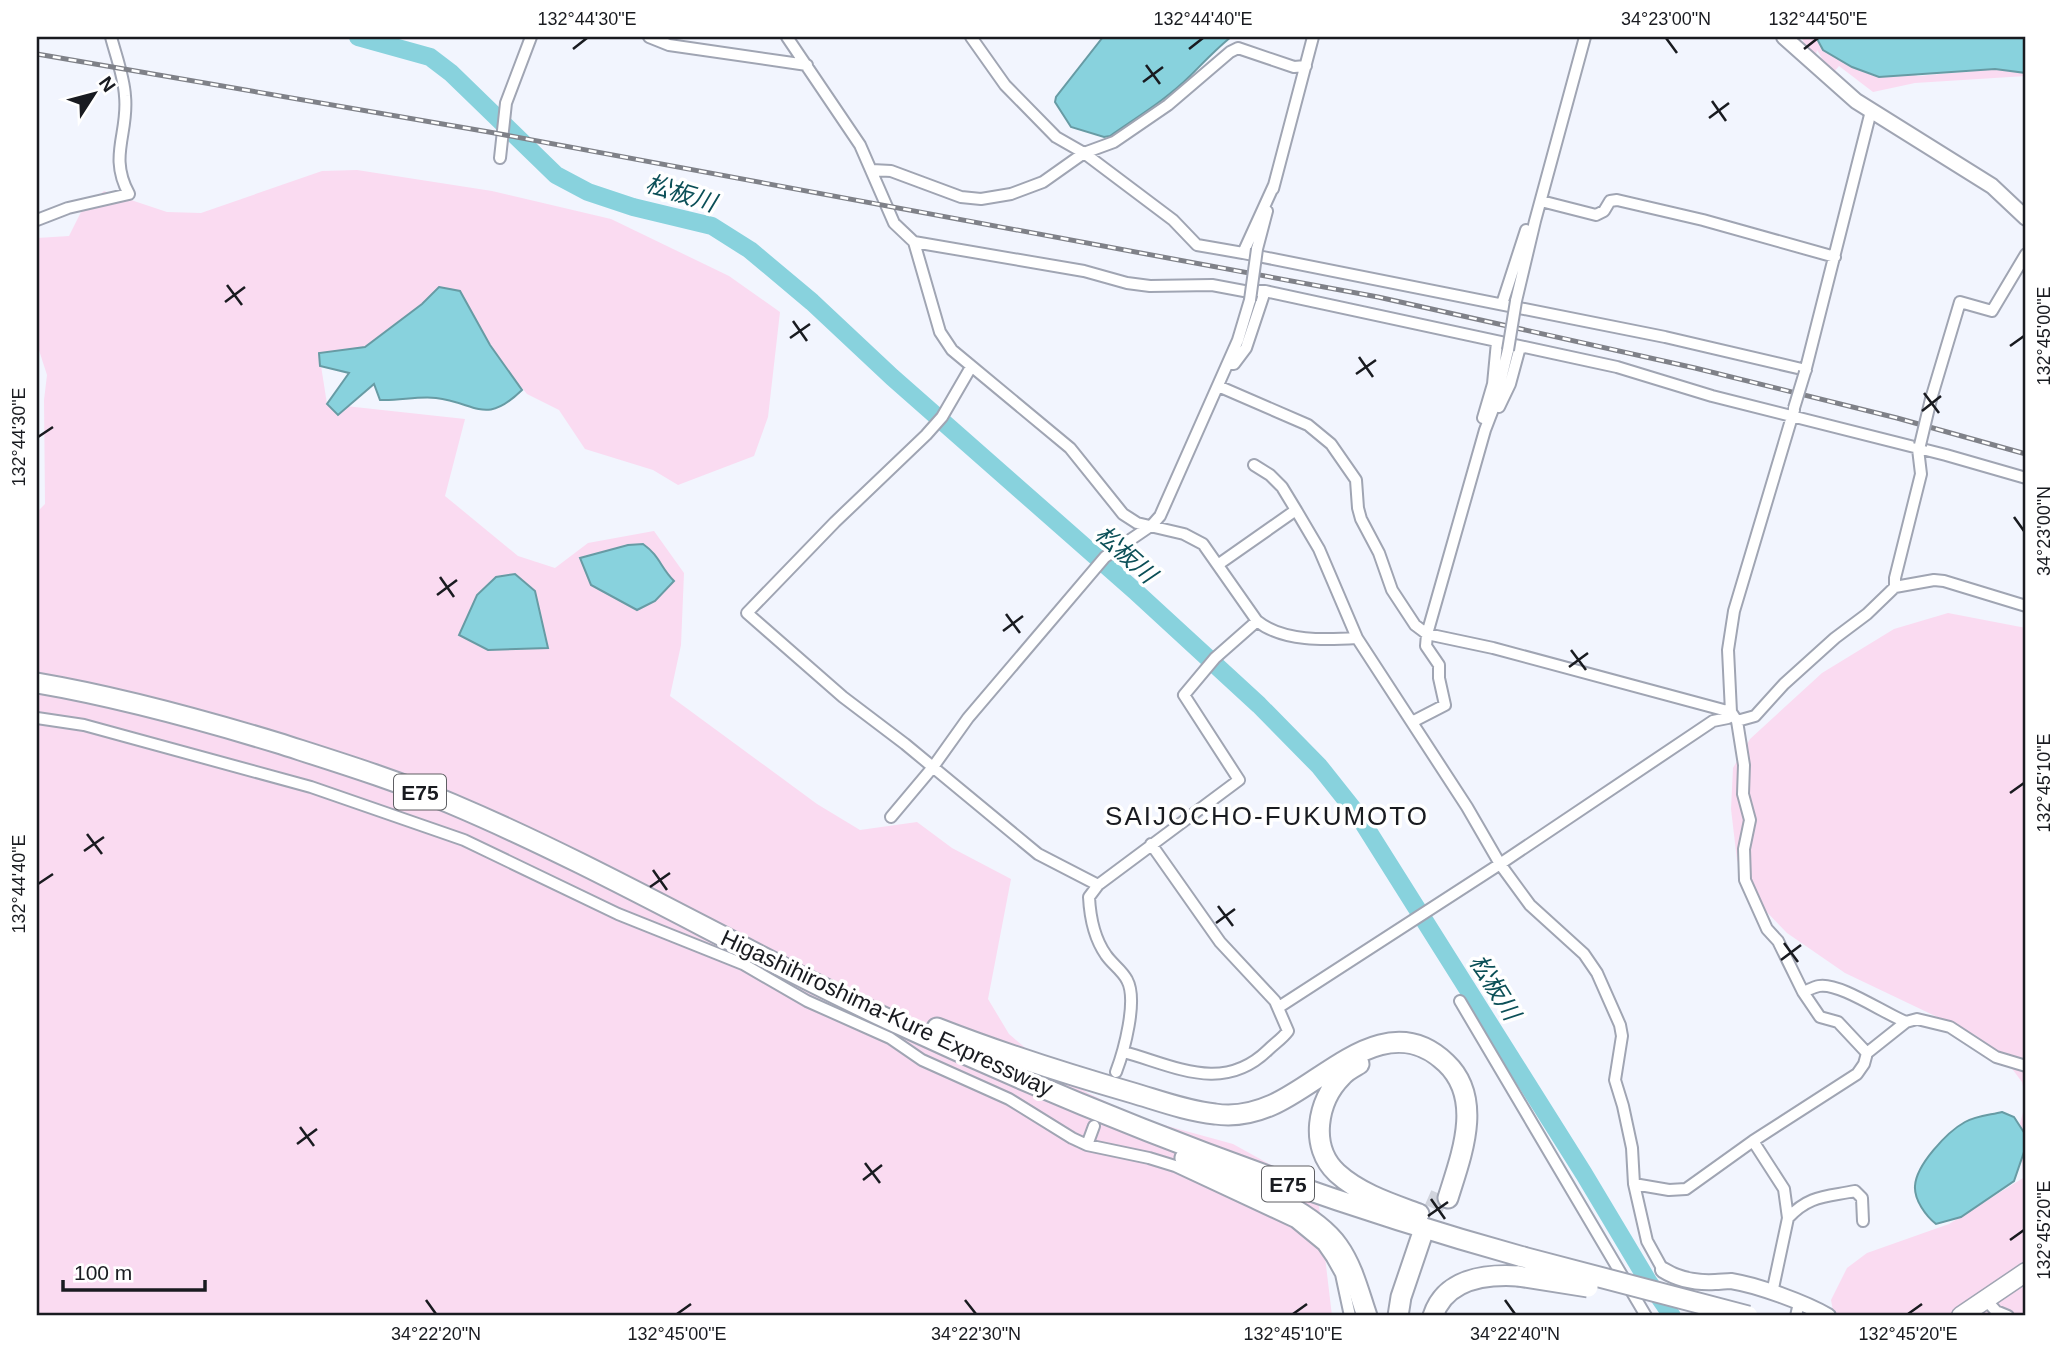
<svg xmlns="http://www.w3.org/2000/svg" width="2063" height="1353" font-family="Arial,'Noto Sans JP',sans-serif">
  <rect width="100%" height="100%" fill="#f2f5fe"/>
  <path fill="#fadbf1" d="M1802,37H1816L1819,44L1918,76L1995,69L2026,73V76L1915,83L1873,92L1839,66L1833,73L1828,69L1817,50L1815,60L1806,51Z
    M357,170L492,191L611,219L729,276L780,312L768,417L754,456L678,485L653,470L585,449L559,410L527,394L439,287L422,304L365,347L319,353L327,404L465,419L445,496L518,556L555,568L588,543L654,531L684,573L681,645L670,696L817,804L860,830L917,822L952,848L1011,879L988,999L1009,1034L1043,1063L1088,1093L1142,1119L1233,1144L1271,1165L1319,1206L1332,1316H37V512L45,504L44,400L47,375L37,344V238L69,236L82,210L104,191L167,212L201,213L322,171Z
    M1948,613L2026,628V1316H1834L1831,1300L1847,1268L1867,1253L1949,1224L2023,1178L2020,1123L2026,1102L2022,1082L2001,1054L1975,1035L1845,973L1787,933L1759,904L1737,860L1731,809L1733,768L1750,739L1822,673L1894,629Z"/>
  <path fill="#88d2dd" stroke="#679ba4" stroke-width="2" d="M1103,37H1231C1216,49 1204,62 1190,76C1167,99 1137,117 1110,136L1104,137L1071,127L1055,102L1056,97Z
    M1816,37H2026V73L1995,69L1879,77L1852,67L1823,50Z
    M439,287L460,291L490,345L522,390C485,426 477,403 436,398C417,396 399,401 380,400L374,384L338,415L327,404L349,373L320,366L319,353L365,347L422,304Z
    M643,544C660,556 660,567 674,581L655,601L637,610L591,585L580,558L628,545Z
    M515,574L535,591L548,648L488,650L459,635L477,595L496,577Z
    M2002,1112L2014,1117L2025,1134L2026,1146L2014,1181L1961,1217L1936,1224C1926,1216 1914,1200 1915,1186C1916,1165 1947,1132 1965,1122C1976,1116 1990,1115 2002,1112Z"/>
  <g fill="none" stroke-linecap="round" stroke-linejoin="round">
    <path stroke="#88d2dd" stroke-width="18" d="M358,37L430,57L451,73L556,175L588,192L633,207L712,226L750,250L812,302L892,377L1135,591L1259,705L1319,766L1358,815L1584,1174L1648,1281L1672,1316"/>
    <path stroke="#d1d4dd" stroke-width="19" stroke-dasharray="19 10" stroke-linecap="butt" d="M1422,1235L1440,1194"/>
    <defs>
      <path id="minor" d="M649,37L669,45L807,65
        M787,37L860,145L894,223L914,242L940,332L952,350L1070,448L1123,514L1137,523L1184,534L1203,544L1257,621C1283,642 1326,640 1357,638L1467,807L1500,864L1530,905L1584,954L1597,973L1620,1025L1622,1036L1615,1080L1623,1106L1632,1148L1634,1184L1647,1241L1663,1270
        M971,37L1005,85L1056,137L1084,153L1173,220L1197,245L1243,253L1274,185
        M500,158L506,103L531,37
        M872,170L891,171L961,197L981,199L1011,194L1043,182L1084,153L1114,142L1168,105L1230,52L1238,48L1294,67L1306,66
        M1273,189L1313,37
        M1541,201L1596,215L1604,211L1610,201L1617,200L1703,220L1835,257
        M37,220L68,208L129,194C108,156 129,133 125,96C124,77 116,56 111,37
        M914,242L1084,271L1127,283L1150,286L1212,285L1244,291H1265L1617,367L1712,396L1946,455L2026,478
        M1257,249L1267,211
        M1243,253L1665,337L1806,370
        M1516,301L1535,221L1585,37
        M1502,304L1526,230
        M1228,364H1234L1246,348L1265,291
        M971,367L942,417L926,435L835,522L747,613L843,697L905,744L1038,854L1098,885L1239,780L1184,695L1215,658L1257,621
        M1805,372L1871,111
        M1218,386L1308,425L1331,444L1356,480L1358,508L1361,519L1379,553L1392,590L1415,625L1427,634L1493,648L1731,712
        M1931,399L1960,302L1992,311L2026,254
        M1499,407L1510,384L1520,347
        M1794,410L1734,611L1728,650L1731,712L1737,721L1744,765L1743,794L1750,820L1744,849L1745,880L1767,929L1778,941L1803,992L1820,1017L1838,1022L1867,1053
        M1483,418L1493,384L1497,342
        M1254,465L1270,475L1282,487L1296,510L1319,549L1357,638
        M1219,564L1296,510
        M1895,587V578L1921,474L1918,449L1920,445
        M37,718L84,725L311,787L464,840L618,914L743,964L807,1001L890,1038L922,1060L1009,1099L1072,1138L1087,1145L1149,1158L1175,1166L1295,1222L1323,1245L1332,1258L1341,1274L1350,1316
        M1737,721L1755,716L1784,684L1835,638L1867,614L1895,587L1934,580L1944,581L2026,606
        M1412,722L1445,705L1439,678V665L1426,646L1427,634L1485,430L1495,404L1508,350
        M891,817L933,767L968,718L1105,557L1152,525L1160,516L1238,340L1250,300
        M1098,885L1089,897C1090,917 1094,938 1106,955C1112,964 1122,970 1127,980C1138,1000 1124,1051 1116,1072
        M1803,992C1808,990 1814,987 1819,986C1839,982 1885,1014 1906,1022
        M1460,1001L1646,1316
        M1279,1007L1500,864L1713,721L1728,718L1731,712
        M1124,1052C1175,1066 1223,1094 1268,1050C1275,1043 1282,1039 1288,1031L1275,1001L1220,942L1151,844
        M1753,1141L1784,1189L1788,1218L1772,1293
        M1087,1145L1094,1126
        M1634,1184L1669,1190L1686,1189L1753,1141L1857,1074L1864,1064L1867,1053L1906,1022L1917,1019L1950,1027L1996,1057L2026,1066
        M1788,1218C1809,1195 1826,1197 1855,1191L1862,1198L1863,1221
        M1985,1299L1996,1311L2008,1316
        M1796,1316L1799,1303"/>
      <path id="tertiary" d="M1784,37L1856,101L1992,186L2026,218
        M1663,1270C1679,1280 1696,1283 1715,1282C1720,1282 1726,1281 1731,1281C1757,1285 1806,1303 1828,1316"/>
      <path id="primary" d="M1961,1316L2026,1272"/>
      <path id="motorway" d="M37,683C119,697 199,719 278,743C337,762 396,780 452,804C603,868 744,952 892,1021C1096,1116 1306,1197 1523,1257
        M937,1028C1001,1053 1067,1074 1133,1093C1160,1101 1187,1111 1215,1114C1235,1117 1254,1113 1272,1105C1325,1082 1387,1006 1446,1063C1484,1099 1461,1156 1448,1198
        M1359,1064C1354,1067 1346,1071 1342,1076C1317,1101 1309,1147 1337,1173C1360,1194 1392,1204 1419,1214
        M1185,1158C1229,1178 1311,1207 1338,1246C1353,1267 1359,1293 1367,1316
        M1398,1316L1401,1297L1422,1235
        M1433,1316C1445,1279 1485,1274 1518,1276"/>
    </defs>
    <use href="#minor" stroke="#a0a5b3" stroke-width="14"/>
    <use href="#tertiary" stroke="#a0a5b3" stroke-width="18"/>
    <use href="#primary" stroke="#a0a5b3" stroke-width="21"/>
    <use href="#motorway" stroke="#a0a5b3" stroke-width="23"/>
    <use href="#minor" stroke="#fff" stroke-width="10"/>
    <use href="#tertiary" stroke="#fff" stroke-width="14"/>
    <use href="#primary" stroke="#fff" stroke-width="18"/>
    <use href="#motorway" stroke="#fff" stroke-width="19"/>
    <defs>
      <path id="rail" d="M37,54L489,132L1378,297L1695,368L1897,418L2026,454"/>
    </defs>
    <use href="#rail" stroke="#7f8188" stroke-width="5"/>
    <use href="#rail" stroke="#fff" stroke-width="2.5" stroke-dasharray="8" stroke-linecap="butt"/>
    <defs>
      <path id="minor-bridge" d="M1250,300L1257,249
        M1508,350L1516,301
        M1794,408L1805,372
        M1920,445L1931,399"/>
      <path id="motorway-bridge" d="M1523,1257L1748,1316
        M1518,1276L1588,1287"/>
    </defs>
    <use href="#minor-bridge" stroke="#a0a5b3" stroke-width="14" stroke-linecap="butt"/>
    <use href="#motorway-bridge" stroke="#a0a5b3" stroke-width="23" stroke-linecap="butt"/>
    <use href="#minor-bridge" stroke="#fff" stroke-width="10"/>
    <use href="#motorway-bridge" stroke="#fff" stroke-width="19"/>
  </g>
  <path fill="none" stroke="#191b20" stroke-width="2.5" d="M1666,38L1677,53M573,49L587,38M1189,49L1203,38M1804,49L1818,38M1146,65L1160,84M1143,82L1163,67M1712,101L1726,121M1709,118L1729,103M227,285L242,305M225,302L245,287M793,321L807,341M790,338L810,324M2010,346L2024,336M1359,357L1373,377M1356,374L1376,360M1924,393L1939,413M1922,411L1941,396M38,437L53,427M2014,517L2024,531M440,577L454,597M437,595L457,580M1006,614L1020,633M1003,631L1023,616M1571,650L1586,670M1569,667L1588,653M2010,793L2024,783M87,834L102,854M84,851L104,837M653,870L667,890M38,884L53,874M650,887L670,873M1218,906L1233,926M1216,923L1235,909M1784,943L1798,962M1781,960L1801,945M300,1127L314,1146M297,1144L317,1129M865,1163L880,1183M863,1180L882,1165M1431,1199L1445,1219M1428,1216L1448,1202M2010,1240L2024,1230M426,1300L436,1314M965,1300L976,1314M1505,1300L1515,1314M677,1314L691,1304M1293,1314L1307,1304M1908,1314L1922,1304"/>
  <g text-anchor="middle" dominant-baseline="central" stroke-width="7" stroke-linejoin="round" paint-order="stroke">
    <g fill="#fff" stroke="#5e5f63" stroke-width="2">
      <rect x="394" y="774.5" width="52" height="35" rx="5"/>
      <rect x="1262" y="1166.5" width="52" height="35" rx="5"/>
    </g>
    <g font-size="21" font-weight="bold" fill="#191b20">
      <text x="420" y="792">E75</text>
      <text x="1288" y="1184">E75</text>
    </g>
    <g font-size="23" fill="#191b20" stroke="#fff">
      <text transform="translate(887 1013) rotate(25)">Higashihiroshima-Kure Expressway</text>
    </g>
    <g font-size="24" font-style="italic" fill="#0b4f57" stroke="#fff">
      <text transform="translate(681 193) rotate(17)">松板川</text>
      <text transform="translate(1126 554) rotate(42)">松板川</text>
      <text transform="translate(1495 987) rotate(58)">松板川</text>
    </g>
    <g font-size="26" letter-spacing="2" fill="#191b20" stroke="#fff">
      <text x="1267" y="816">SAIJOCHO-FUKUMOTO</text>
    </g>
  </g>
  <rect width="2063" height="1353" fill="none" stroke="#ffffff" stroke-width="77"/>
  <g transform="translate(94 94) rotate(54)" stroke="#ffffff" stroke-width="5" paint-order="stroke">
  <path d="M0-5L12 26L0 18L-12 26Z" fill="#191b20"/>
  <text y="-10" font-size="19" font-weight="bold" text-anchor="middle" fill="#191b20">N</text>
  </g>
  <path d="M63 1280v10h142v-10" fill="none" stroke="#191b20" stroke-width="3.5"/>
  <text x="74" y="1280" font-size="21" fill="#191b20" stroke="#ffffff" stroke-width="5" paint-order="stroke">100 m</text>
  <rect x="38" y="38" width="1986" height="1276" fill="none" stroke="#191b20" stroke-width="2.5"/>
  <g font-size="18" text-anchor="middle" fill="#191b20">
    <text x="587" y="25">132°44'30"E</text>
    <text x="1203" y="25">132°44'40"E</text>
    <text x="1666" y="25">34°23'00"N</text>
    <text x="1818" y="25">132°44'50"E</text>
    <text transform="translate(2044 336) rotate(-90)" y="6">132°45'00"E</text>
    <text transform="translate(19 437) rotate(-90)" y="6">132°44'30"E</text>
    <text transform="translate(2044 531) rotate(-90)" y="6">34°23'00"N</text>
    <text transform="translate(2044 783) rotate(-90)" y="6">132°45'10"E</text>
    <text transform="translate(19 884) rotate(-90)" y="6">132°44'40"E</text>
    <text transform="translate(2044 1230) rotate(-90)" y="6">132°45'20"E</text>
    <text x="436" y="1340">34°22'20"N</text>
    <text x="677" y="1340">132°45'00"E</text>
    <text x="976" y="1340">34°22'30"N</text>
    <text x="1293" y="1340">132°45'10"E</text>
    <text x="1515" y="1340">34°22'40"N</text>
    <text x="1908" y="1340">132°45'20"E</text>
  </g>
</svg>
